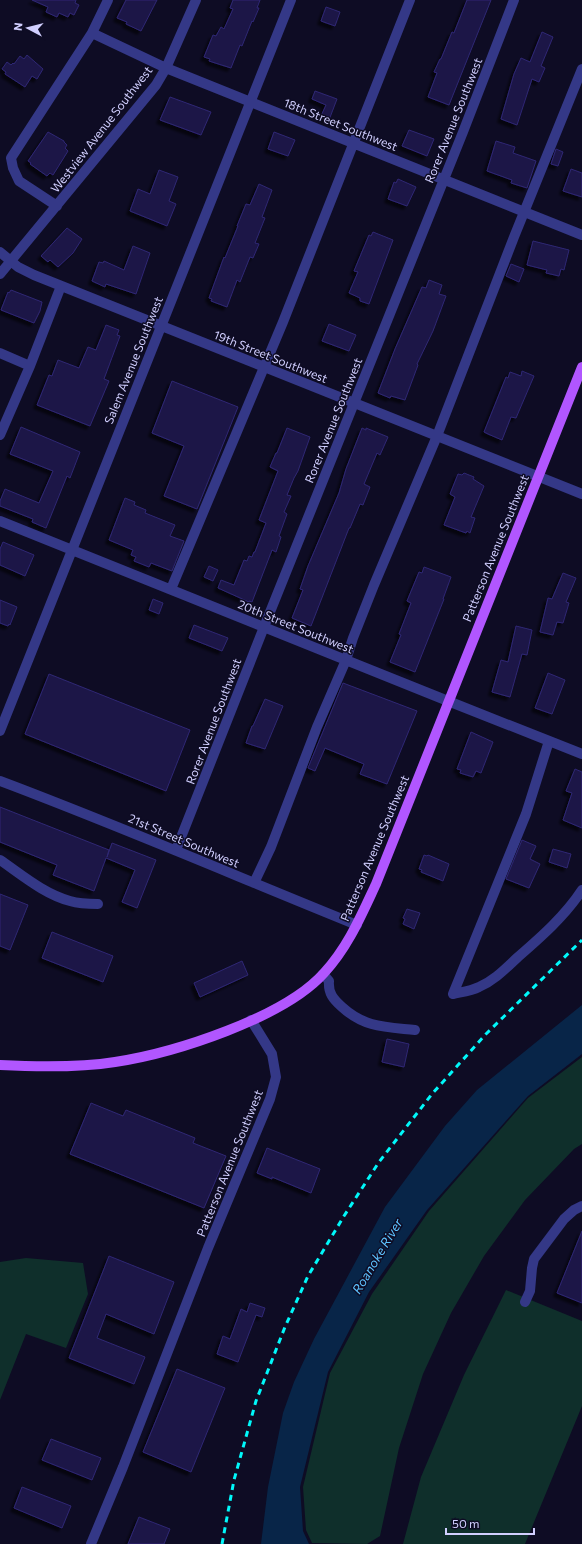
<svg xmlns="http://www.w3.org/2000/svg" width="582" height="1544" font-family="Commissioner,sans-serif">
  <defs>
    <filter id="shadow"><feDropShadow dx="-3.5" dy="3.5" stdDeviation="1" flood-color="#0009"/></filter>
  </defs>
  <rect width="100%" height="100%" fill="#0e0c24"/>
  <path fill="#0f2f2b" d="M582,1057V1144L574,1149L525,1200L484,1256L451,1313L423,1374L399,1448L380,1536L367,1544L312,1543L306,1530L303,1487L330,1373L372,1294L429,1211L528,1098Z
    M26,1258L83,1263L88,1294L66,1348L26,1334L0,1400V1262Z
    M506,1290L582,1321V1406L525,1544H403L421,1477L464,1375Z"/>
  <path fill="#082548" d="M582,1005V1054L528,1096L427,1210L369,1292L328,1372L300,1487L303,1531L309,1544H261L268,1487L283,1413L294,1382L314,1339L385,1207L445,1126L477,1090Z"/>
  <path fill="#1c1747" stroke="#2f2774" filter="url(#shadow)" d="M32,0H76L75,3L79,5L74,15L70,13L68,17L59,13L57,17L46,12L48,7Z
    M126,0H157L141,31L126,24L127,22L117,18Z
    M233,0H260L257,8H259L253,22L252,21L242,46L240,45L231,68L209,61L210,59L204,57L213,35L216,36L221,27L224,29L233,9L230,8Z
    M467,0H491L449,105L428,97L437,73L434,72L440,59H441L452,32L454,33Z
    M326,7L340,12L335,26L321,21Z
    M542,32L553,37L541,66L545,68L539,82L532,79L517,125L501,119L514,74L521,58L530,62Z
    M27,55L43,69L37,79L32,76L25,87L5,74L6,72L2,69L7,62L11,65L13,63L14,64L20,56L24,59Z
    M315,91L337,99L329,120L321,116L326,105L312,99Z
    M170,97L211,112L201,135L160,120Z
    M409,130L434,139L427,156L402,146Z
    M48,132L64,141V142L67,145L65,148L68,151L53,175L50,173L47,176L30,164L31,163L28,161Z
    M274,132L295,140L288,156L268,149Z
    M496,141L515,147L513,153L536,161L527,188L511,183L512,180L487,171Z
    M556,149L563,152L558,166L551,164Z
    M571,169L582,173V197L563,191Z
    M159,170L178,177L169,201L176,204L167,226L130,211L138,189L150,194Z
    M398,179L416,187L407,206L388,199L394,182L396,183Z
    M259,184L272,190L262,217L265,218L255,243L259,244L253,258L250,257L240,282L237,280L227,307L211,301L212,299L209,298L224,257L225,258L238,226H237L246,204L250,205Z
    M67,228L82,239L73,253L58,267L50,260L48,262L41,256Z
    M373,232L393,240L369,304L360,301V298L349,293L358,272L354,271L369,235L371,236Z
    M533,241L569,250L564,270L561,269L559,276L546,273L547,270L527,265Z
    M133,246L150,253L136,294L106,284L105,287L92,281L99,262L103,263L104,261L124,270Z
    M511,264L524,269L519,282L506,276Z
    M429,280L442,285L439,294L446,296L433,331L417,364L418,365L405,400L391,396L390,398L378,393L395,349L422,287L426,288Z
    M11,290L42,302L40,311L34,323L1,310L8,292L9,293Z
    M329,324L356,335L349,351L322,341Z
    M106,325L119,330L117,335L120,336L104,379L109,381L90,426L37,405L49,375L52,376L58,360L79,368L88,347L96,350Z
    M522,371L534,376L516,418L511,417L502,440L488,434L484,432L506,377L508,378L510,372L521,376Z
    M172,381L238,407L197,509L164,496L184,446L152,433Z
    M21,427L80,452L70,478L67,476L46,528L32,522L33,519L0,506V501L5,489L39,503L53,471L10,454Z
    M287,428L310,437L298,471L294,478L287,495L291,496L284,512L287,514L279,536L281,537L276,552L272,550L252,602L249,601V602L218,588L221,580L234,585L244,560L247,561L249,556L252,557L254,552H255L266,523L259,520L278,471L270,467L276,453H277Z
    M362,428L366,430V428L388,437L380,455L377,453L364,484L370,487L363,505L360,504L350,528H349L311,626L292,618L303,590L300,589L308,566L339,493L346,469Z
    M464,473L474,477L473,479L484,486L471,517L475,518L470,533L467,531L466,533L444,525L455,497L450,494L458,474L462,475Z
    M125,498L135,502L134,505L146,510L145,513L175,525L170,536L184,541L172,571L151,563L149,567L134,561L136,557L131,555L133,550L109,540Z
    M3,542L34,555L25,576L0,565V549Z
    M209,566L218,570L213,581L204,577Z
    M424,567L451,577L443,599H444L415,672L390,662L401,635L399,634L411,603L407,601L419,572L422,573Z
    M563,573L576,578L566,602L569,603L563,623L557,622L553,635L540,632L548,598L552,599Z
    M153,599L163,603L159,614L149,610Z
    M0,600L17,607L10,625L9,624L8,626L0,623Z
    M194,625L228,638L222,651L189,638Z
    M516,626L532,630L527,655L522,654L510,697L492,692L501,660L508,662Z
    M548,673L565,680L552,714L535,708Z
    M49,674L190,730L166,791L25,734Z
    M343,683L417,711L387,784L360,774L364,764L325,748L315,771L308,768Z
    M265,699L283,706L265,749L246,743L252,726H253Z
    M471,732L493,742L481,773L476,771L473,777L460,773L461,770L457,769Z
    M575,769L582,772V828L563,820L572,793L566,791Z
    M0,807L109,850L107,857L112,843L156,860L137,908L122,902L135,870L106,858L94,891L53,875L57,865L0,842Z
    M522,840L536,846L530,859L540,864L529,888L506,879Z
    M553,849L571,854L567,868L549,862Z
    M424,855L427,856L428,855L449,864L443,881L421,872L422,870L419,869Z
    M0,894L28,905L10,950L0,946Z
    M407,909L420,913L414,929L403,924L405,919L403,918Z
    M52,932L113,956L103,982L42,958Z
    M242,961L248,975L200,997L194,983Z
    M387,1039L409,1044L404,1067L382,1062Z
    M91,1103L123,1116L126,1110L195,1138L193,1143L226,1156L204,1208L70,1154Z
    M267,1148L320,1169L311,1193L272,1177V1179L257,1173Z
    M582,1231V1303L557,1293Z
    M109,1256L174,1282L154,1334L106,1314L97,1338L145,1357L134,1384L69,1358Z
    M250,1303L265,1308L262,1317L256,1315L238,1362L217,1354L223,1336L230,1339L241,1309L247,1312Z
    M177,1369L225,1388L191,1472L143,1452Z
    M51,1439L101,1458L92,1480L42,1460Z
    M22,1487L71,1506L62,1528L14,1508Z
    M139,1517L170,1529L164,1544H128Z"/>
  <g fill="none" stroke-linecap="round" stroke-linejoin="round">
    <path stroke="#343887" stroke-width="10" d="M92,33L166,68L582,235
      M57,206L19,181L13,168L11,158L92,33L108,0
      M0,252L18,267L34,275L582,494
      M0,274L156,85L166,68L196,0
      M0,353L30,366
      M0,435L30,366L61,286
      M0,521L448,701L582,754
      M171,589L283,322L410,0
      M0,731L291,0
      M0,781C120,826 238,877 357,925
      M176,850L264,627L463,132L514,0
      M0,860C22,875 44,894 70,901C80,904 89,904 98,904
      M254,883L271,847L317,727L346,660L353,638L374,585L437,436L514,237L582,69
      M323,974L329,981C328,993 333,999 342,1007C365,1028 386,1027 415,1030
      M453,994L526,814L549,741
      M453,994C462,992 471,991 479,987C495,980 506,968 518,957C541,937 565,916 582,890
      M525,1302L530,1291L532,1268L534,1259L564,1219L574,1210L582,1206
      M91,1544L123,1467L208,1248L270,1099L276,1077L272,1054L251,1020"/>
    <path stroke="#b156ff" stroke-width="10" d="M0,1065C38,1067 77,1068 115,1062C174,1053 284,1018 324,973C348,947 361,916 376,884L582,367"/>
    <path stroke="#00f8fa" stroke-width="3" stroke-dasharray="6 5" stroke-linecap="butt" d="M222,1544L234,1480L256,1401L285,1327L308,1276L344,1216L379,1162L432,1094L486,1034L582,940"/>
  </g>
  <g text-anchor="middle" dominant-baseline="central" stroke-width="3" stroke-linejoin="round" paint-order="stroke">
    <g font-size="12" fill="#d1cfff" stroke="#0e0c24">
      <text transform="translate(453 120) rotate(-68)">Rorer Avenue Southwest</text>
      <text transform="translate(341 124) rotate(22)">18th Street Southwest</text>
      <text transform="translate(101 129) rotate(-52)">Westview Avenue Southwest</text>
      <text transform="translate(271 356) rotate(22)">19th Street Southwest</text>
      <text transform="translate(133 360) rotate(-68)">Salem Avenue Southwest</text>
      <text transform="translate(333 420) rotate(-68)">Rorer Avenue Southwest</text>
      <text transform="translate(495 548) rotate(-68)">Patterson Avenue Southwest</text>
      <text transform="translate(296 626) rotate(22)">20th Street Southwest</text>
      <text transform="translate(213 721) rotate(-69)">Rorer Avenue Southwest</text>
      <text transform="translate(184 840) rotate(23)">21st Street Southwest</text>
      <text transform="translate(374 848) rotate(-67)">Patterson Avenue Southwest</text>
      <text transform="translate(229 1163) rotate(-68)">Patterson Avenue Southwest</text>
    </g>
    <g font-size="13" font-style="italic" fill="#5dc3ff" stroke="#0e0c24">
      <text transform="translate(377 1256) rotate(-59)">Roanoke River</text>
    </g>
  </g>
  <g transform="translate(28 28) rotate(277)" stroke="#0e0c24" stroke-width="3" paint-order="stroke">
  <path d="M0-3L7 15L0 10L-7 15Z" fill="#d1cfff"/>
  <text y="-6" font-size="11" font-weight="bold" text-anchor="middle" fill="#d1cfff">N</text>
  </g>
  <path d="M446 1528v6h88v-6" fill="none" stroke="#d1cfff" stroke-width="2"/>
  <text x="452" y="1528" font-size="12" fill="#d1cfff" stroke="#0e0c24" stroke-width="3" paint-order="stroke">50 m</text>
</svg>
